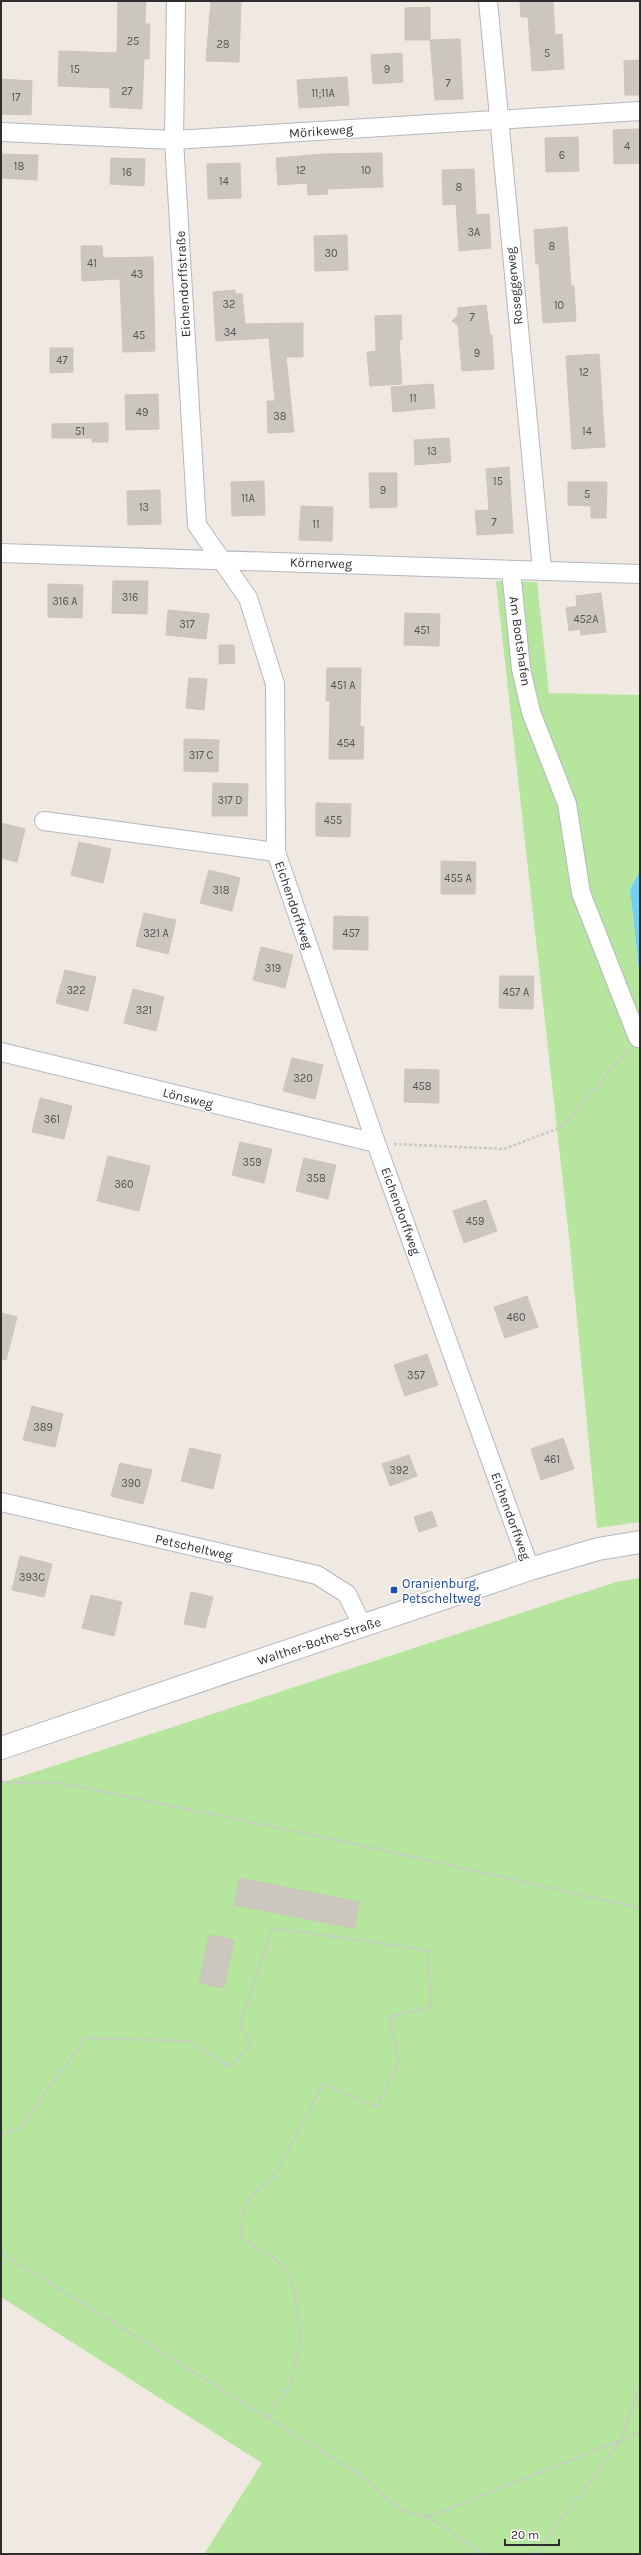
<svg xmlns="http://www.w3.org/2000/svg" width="641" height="2555" font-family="Karla,sans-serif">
  <rect width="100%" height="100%" fill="#efe9e1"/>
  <path fill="#b6e59e" d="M496,581L537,582L549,693L640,695V871L630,889L640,978V1522L597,1528L570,1246Z
    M640,1578V2554H204L262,2463L1,2297V1783L616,1582Z"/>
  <path fill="#75cff0" d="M640,871V978L630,889Z"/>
  <path fill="#cbc7bf" stroke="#cbc5ba" d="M118,1H146L145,24H150L149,59H144L142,109L110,107V88L58,86L59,51L117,53Z
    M211,1H241L239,62L206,61Z
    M520,1H553L555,35L562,34L564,69L532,71L528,17H521Z
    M430,7V40H405V8Z
    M460,39L463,99L435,100L430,40Z
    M402,53L403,82L373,84L371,55Z
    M640,60V95H625L624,61Z
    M347,77L349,105L299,108L297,80Z
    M1,79L32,81L31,115L1,114Z
    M640,129V163L614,164L613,130Z
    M578,137L579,171L546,172L545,138Z
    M382,153L383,187L327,189L328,194L308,195L307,183L278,185L276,158L324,154Z
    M1,154L38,155L37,180L1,178Z
    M111,158L145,159L144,186L110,184Z
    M240,163L241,198L208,199L207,164Z
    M474,169L476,215L489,214L491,248L459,251L456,204L443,205L442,170Z
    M567,227L571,286H574L576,321L543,323L539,264H536L534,230Z
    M347,235L348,270L315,271L314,236Z
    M81,246H102L103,258L153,257L155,351L123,352L120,279L82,281Z
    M235,290V294H242L245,324L303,323V357H286L294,432L268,433L267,401H275L269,338L216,341L213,292Z
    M486,305L490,335H492L494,369L462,371L458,325L452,321L458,315V308Z
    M401,315L402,340H399L402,384L370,386L367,352L376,351L375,316Z
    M50,348H73V372L50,373Z
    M599,354L605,447L572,449L566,356Z
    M433,384L435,408L393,412L391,387Z
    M158,394L159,429L126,430L125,395Z
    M108,423V442H92V438H52V424Z
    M449,438L451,462L415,465L414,440Z
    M509,467L513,533L477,535L475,511L489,510L486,469Z
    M369,473H397V507L370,508Z
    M264,481L265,515L232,516L231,482Z
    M568,482H607L606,518H591V506L568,505Z
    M160,490L161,524L128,525L127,491Z
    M301,506L333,507L332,541L299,540Z
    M113,581H148L147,614L112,613Z
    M48,584L83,585L82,618L48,617Z
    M601,593L606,632L581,635L580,629L569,631L566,608L577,606L576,596Z
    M168,610L209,614L206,639L166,635Z
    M405,613L440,614L439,646L404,645Z
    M219,645H234L235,663L219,664Z
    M327,668H361L360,726L364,727L363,759H329L330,701H326Z
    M189,678L207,679L204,710L186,708Z
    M184,739L219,740L218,772L184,771Z
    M213,783L248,784L247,816H212Z
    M316,803L351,804L350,837L316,836Z
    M1,823L25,829L17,862L1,858Z
    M79,842L111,849L103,883L71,875Z
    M441,861L476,862L475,894H441Z
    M209,870L240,878L232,911L200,903Z
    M144,913L176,920L168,954L136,946Z
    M334,916L368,917V950L333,949Z
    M261,947L293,955L285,988L253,980Z
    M65,970L96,977L88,1011L56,1003Z
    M500,976H534L533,1009L499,1008Z
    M133,989L164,997L156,1031L124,1023Z
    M292,1058L323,1065L315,1099L283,1091Z
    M405,1069L439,1070V1103L404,1102Z
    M40,1098L72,1106L64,1139L32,1132Z
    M240,1142L272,1149L264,1183L232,1175Z
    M108,1156L150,1166L139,1211L97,1201Z
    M304,1158L336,1165L328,1199L296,1191Z
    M486,1200L497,1231L464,1243L453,1211Z
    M527,1296L538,1327L505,1338L494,1307Z
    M1,1313L17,1317L6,1360L1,1359Z
    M427,1354L438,1385L405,1396L394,1365Z
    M32,1406L63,1414L55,1447L23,1440Z
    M563,1438L574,1469L541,1480L531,1449Z
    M190,1448L221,1455L213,1489L181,1481Z
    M409,1455L417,1476L390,1486L382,1464Z
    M120,1463L152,1470L143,1504L111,1496Z
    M432,1511L437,1526L419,1532L414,1517Z
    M20,1556L52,1564L44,1597L12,1590Z
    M191,1592L213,1597L205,1628L184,1624Z
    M91,1595L122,1602L114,1636L82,1628Z
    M240,1878L359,1902L354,1928L234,1905Z
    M209,1935L234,1940L224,1988L199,1983Z"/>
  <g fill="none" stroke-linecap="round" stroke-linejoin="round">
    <defs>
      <path id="street" d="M176,1L174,140L197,525L248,598L275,684L276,852L376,1143L530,1569
        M488,1L542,570
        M1,132L174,140L640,111
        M1,553L640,574
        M511,570L521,669L531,712L567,804L581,893L638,1038
        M44,821L276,852
        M1,1052L376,1143
        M1,1502L317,1575L347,1594L363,1627"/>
      <path id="secondary" d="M1,1748L530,1569L598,1549L640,1542"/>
    </defs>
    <use href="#street" stroke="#b4b7c1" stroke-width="20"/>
    <use href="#secondary" stroke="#b4b7c1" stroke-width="24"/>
    <path stroke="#c9c9c9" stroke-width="2.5" stroke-dasharray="3 2" stroke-linecap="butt" d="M394,1144L504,1149L562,1127L628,1050
      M1,1782L61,1783L338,1840L640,1908
      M1,2135L20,2128L86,2038L189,2041L230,2067L251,2046L240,2025L273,1928L428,1950L431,2007L389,2017L399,2063L376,2107L323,2084L275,2175L245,2203L240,2237L278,2261L293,2283L301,2338L290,2385L267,2418
      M1,2253L359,2474L401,2510L428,2517L621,2440L640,2386
      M429,2517L483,2554
      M535,2554L621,2440L640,2432"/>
    <use href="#street" stroke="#fff" stroke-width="18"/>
    <use href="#secondary" stroke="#fff" stroke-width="22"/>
  </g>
  <rect fill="#1a4fb4" stroke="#fff" stroke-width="1.5" x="390" y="1586" width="8" height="8" rx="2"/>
  <g text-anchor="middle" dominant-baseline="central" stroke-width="3.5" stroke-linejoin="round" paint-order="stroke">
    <g font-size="11" fill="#555452">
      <text x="133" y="41">25</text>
      <text x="223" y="44">28</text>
      <text x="547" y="53">5</text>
      <text x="75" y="69">15</text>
      <text x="387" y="69">9</text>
      <text x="448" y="83">7</text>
      <text x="127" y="91">27</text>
      <text x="323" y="93">11;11A</text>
      <text x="16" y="97">17</text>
      <text x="627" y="146">4</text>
      <text x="562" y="155">6</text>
      <text x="19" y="166">18</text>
      <text x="301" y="170">12</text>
      <text x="366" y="170">10</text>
      <text x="127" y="172">16</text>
      <text x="224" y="181">14</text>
      <text x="459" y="187">8</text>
      <text x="474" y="232">3A</text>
      <text x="552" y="246">8</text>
      <text x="331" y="253">30</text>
      <text x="92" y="263">41</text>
      <text x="137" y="274">43</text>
      <text x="229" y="304">32</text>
      <text x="559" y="305">10</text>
      <text x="472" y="317">7</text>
      <text x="230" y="332">34</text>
      <text x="139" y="335">45</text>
      <text x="477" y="353">9</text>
      <text x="62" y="360">47</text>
      <text x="584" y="372">12</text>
      <text x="413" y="398">11</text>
      <text x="142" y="412">49</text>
      <text x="280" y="416">38</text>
      <text x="80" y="431">51</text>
      <text x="587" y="431">14</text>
      <text x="432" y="451">13</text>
      <text x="498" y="481">15</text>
      <text x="383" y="490">9</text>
      <text x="587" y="494">5</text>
      <text x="248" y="498">11A</text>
      <text x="144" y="507">13</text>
      <text x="494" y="522">7</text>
      <text x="316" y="524">11</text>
      <text x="130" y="597">316</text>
      <text x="65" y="601">316 A</text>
      <text x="586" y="619">452A</text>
      <text x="187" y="624">317</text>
      <text x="422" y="630">451</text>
      <text x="343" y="685">451 A</text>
      <text x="346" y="743">454</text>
      <text x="201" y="755">317 C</text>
      <text x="230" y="800">317 D</text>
      <text x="333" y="820">455</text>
      <text x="458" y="878">455 A</text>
      <text x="221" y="890">318</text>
      <text x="156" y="933">321 A</text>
      <text x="351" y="933">457</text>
      <text x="273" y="968">319</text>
      <text x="76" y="990">322</text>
      <text x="516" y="992">457 A</text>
      <text x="144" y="1010">321</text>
      <text x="303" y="1078">320</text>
      <text x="422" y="1086">458</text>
      <text x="52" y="1119">361</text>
      <text x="252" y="1162">359</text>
      <text x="316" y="1178">358</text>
      <text x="124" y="1184">360</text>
      <text x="475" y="1221">459</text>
      <text x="516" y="1317">460</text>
      <text x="416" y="1375">357</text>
      <text x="43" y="1427">389</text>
      <text x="552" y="1459">461</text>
      <text x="399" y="1470">392</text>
      <text x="131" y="1483">390</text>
      <text x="32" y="1577">393C</text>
    </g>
    <g font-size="13" fill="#2e2e2e" stroke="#fff">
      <text transform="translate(321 131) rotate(-4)">Mörikeweg</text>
      <text transform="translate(183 284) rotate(-93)">Eichendorffstraße</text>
      <text transform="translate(514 286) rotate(-96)">Roseggerweg</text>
      <text transform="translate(321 563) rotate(2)">Körnerweg</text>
      <text transform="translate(520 641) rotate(82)">Am Bootshafen</text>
      <text transform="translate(294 905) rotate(71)">Eichendorffweg</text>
      <text transform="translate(188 1098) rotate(14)">Lönsweg</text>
      <text transform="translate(401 1211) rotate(70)">Eichendorffweg</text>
      <text transform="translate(511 1516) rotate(70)">Eichendorffweg</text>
      <text transform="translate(194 1547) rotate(13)">Petscheltweg</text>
      <text transform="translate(319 1641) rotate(-18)">Walther-Bothe-Straße</text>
    </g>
    <g font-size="13" fill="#164399" stroke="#fff" text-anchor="start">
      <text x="402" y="1583">Oranienburg,<tspan x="402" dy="15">Petscheltweg</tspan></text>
    </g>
  </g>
  <rect width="641" height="2555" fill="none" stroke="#2e2e2e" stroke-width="4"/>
  <path d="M505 2539v6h54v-6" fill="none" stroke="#2e2e2e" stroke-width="2"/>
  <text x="511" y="2539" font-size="12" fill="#2e2e2e" stroke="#ffffff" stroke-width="3" paint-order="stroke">20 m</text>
</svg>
